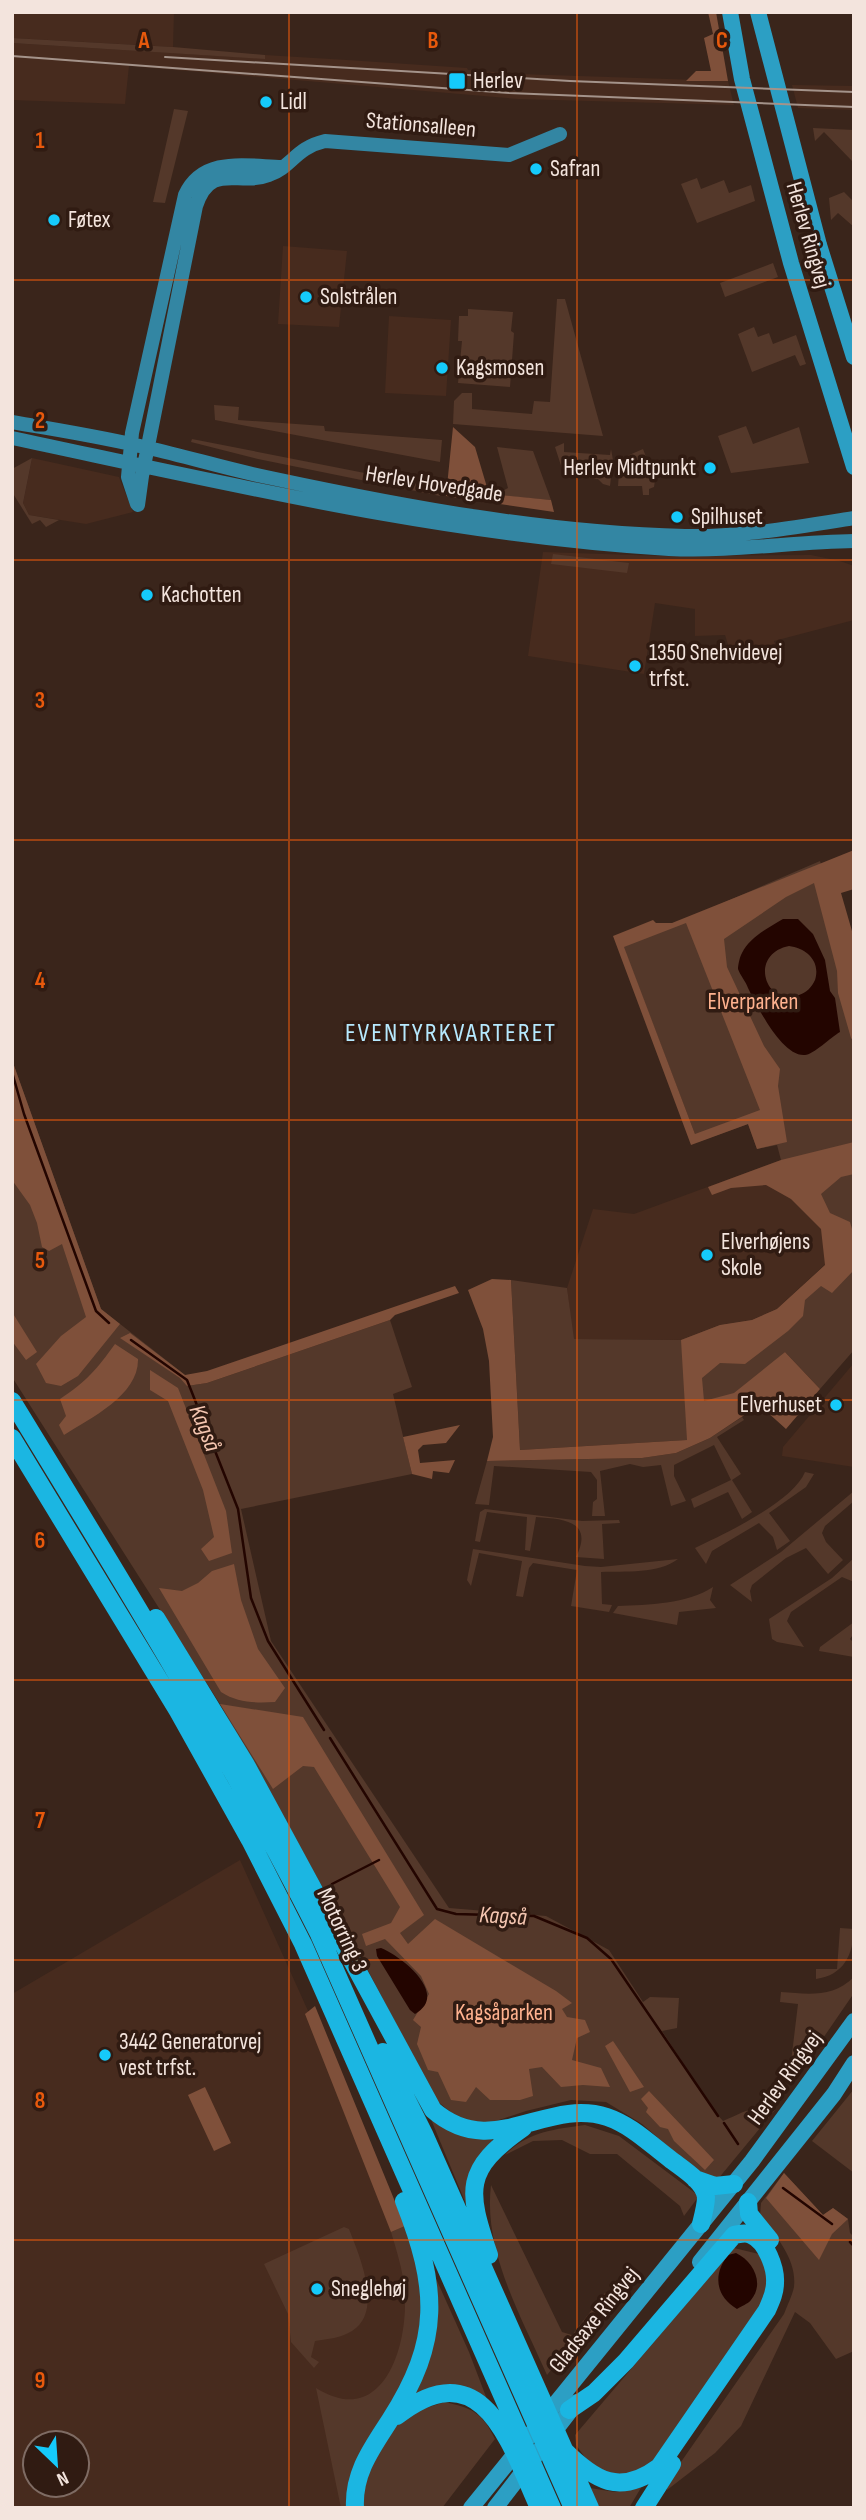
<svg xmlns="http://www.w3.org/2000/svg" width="866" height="2520" font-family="'Sofia Sans Condensed',sans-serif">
  <rect width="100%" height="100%" fill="#3a251b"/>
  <path fill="#472b1e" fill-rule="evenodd" d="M12,12H174L173,47L12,38Z
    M12,43L237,57L265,58V55L347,60L467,68L468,70L519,74L728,81L734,105L518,99L129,66L125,104L12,100Z
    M792,85L854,86V110L798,108Z
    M283,246L347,251L339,327L278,324Z
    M389,316L451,320L446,396L385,393Z
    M32,458L119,477L133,512L86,524L29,515L23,503Z
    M543,552L663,556L811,555L840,561L854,566V620L774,641L775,644L731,654L725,635L695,636V609L655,603L644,674L528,656Z
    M781,1160L846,1245L777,1309L752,1320L720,1325L681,1340L573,1339L567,1288L593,1209L634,1214Z
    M854,1363V1467L782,1456L783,1447Z
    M240,1860L405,2226L423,2320L350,2479L346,2501L348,2508H12V1994ZM35,2443H77V2485H35Z"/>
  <path fill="#54382a" d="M12,38L173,47L265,55V59L12,43Z
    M174,109L188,111L165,203L153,202Z
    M813,128L854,130V159L852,161L824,132L815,141Z
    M697,178L701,189L724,180L729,193L751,185L755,201L697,223L681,184Z
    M844,192L854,202V227L838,213L831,220L829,198Z
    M773,263L778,277L725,297L720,283Z
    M557,299H565L603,436L453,424L454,401L462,393H472V409L532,414L534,401L550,402Z
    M468,309L513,312L511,331L514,333L510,387L458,383L462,341H458L459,316H468Z
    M754,327L758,337L769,333L773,344L796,335L806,364L800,366L795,355L752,372L738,334Z
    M214,405L239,407L238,420L324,426L325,431L442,440L440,462L215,420Z
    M746,426L753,444L799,427L809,463L731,473L718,436Z
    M192,439L441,488L440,496L258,459L191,442Z
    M564,443V452L610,455L611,449L613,460L610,486L603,484L598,479L564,475L555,447Z
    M497,447L533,451L551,500L495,495L508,488Z
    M643,449L655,480L654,487L649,489V495H643L642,486H618L620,459Z
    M32,458L23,503L29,515L59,520L46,527L40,520L32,524L12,492V469Z
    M553,554L629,563L627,573L551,564Z
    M820,861L854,983V1350L820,1389L785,1352L687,1440L520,1450L511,1280L567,1288L574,1339L681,1340L720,1325L752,1320L777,1309L846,1246L781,1160L777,1145L757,1149L748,1124L698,1142L623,946Z
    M12,1060L101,1309L185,1375L187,1386L207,1383L390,1320L412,1387L393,1394L412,1474L241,1509L271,1641L449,1908L546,1916L609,1950L643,2002L650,1997L679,1998L677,2028L662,2031L715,2112L723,2121C740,2114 756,2103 775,2110L718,2179L707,2180L642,2124L606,2102L571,2100L526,2111L487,2124L459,2119L436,2100L352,1940L220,1704L12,1377Z
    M742,1417L744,1420L717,1437L741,1474L732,1480L752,1512L742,1519L728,1492L694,1508L691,1499L731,1480L714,1445L674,1465V1476L686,1501L671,1506L661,1465L643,1467L630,1464L600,1471L605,1516H592L593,1502L597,1499V1480L591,1472L494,1466L489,1505L475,1504L487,1461L642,1458L676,1453L710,1438Z
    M805,1472L814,1474L806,1487L769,1513L790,1541L777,1550L773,1537L759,1523L712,1551L706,1564L695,1548C724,1534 793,1502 805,1472Z
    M854,1491V1501L825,1526L822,1533L826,1542L843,1560L828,1574L806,1548L786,1558L752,1585L750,1591L752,1602L730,1585L781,1552Z
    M485,1509L582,1521L619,1520L620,1523L602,1524L604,1559L576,1557C594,1521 564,1519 536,1517L530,1551L525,1550L527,1517L487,1512L480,1542L475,1541L480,1512Z
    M473,1549L585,1566L601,1567L678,1559C659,1574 624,1571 601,1572L602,1604L612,1605L609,1612L571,1606L577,1570L533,1563L529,1568L523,1597L516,1596L522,1561L479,1553L471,1586L467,1580Z
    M854,1558V1582L842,1577L791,1612L787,1621L804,1647L777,1642L772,1639L769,1619L832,1578Z
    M713,1587L710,1600L716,1608L679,1612L677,1625L613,1613L618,1606C648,1605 687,1604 713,1587Z
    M854,1622V1633L850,1639L854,1643V1657L819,1651L820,1647Z
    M840,1928L854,1929C853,1955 844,1975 816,1979V1969H837Z
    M854,1977V1993L806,2063L791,2062L798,2004L780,2002L781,1992C808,1994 833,1998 854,1977Z
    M854,2089V2173L812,2141Z
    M423,2100L490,2134L493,2143L469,2178L466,2204Z
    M585,2125L619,2136L699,2196L684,2216L680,2206L617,2154H590L562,2140L533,2141L505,2155C527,2132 555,2129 585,2125Z
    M784,2173L823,2215L833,2208L848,2219L850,2233L854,2237V2351L836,2359L810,2323L795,2312L741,2426L715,2453L667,2490V2482L784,2314C787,2306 792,2296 794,2287C797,2259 776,2236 760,2216L761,2203Z
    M491,2185L562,2332L572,2335L605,2293L610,2297L547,2375C521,2316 483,2251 491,2185Z
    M405,2226C414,2256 427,2288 423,2320C421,2336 415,2358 408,2372C393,2406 340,2473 347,2508H341L316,2388C380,2428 406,2353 405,2301C405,2277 398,2255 391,2232Z
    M344,2227L349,2229C359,2255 384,2311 352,2331C341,2338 328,2339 315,2341L311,2357L319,2362L314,2368L291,2342L288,2314L264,2264Z
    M734,2248L763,2255L770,2278L768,2297L677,2433L647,2468L628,2475L606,2472L589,2463L576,2445L575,2435Z
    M429,2263L469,2352L488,2402L443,2387L411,2396Z
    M444,2402C472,2408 482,2412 495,2439L442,2508H362C365,2473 381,2432 413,2413C422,2408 434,2406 444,2402Z
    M642,2486L629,2508H599L590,2488L615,2492Z"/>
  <path fill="#7f503a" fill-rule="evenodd" d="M708,12H716L728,81H686L696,71H711L704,38L713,34Z
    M453,427L475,447L489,494L551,500L554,512L446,496Z
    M854,850V889L841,893L854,938V1042L851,1038L838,993L837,971L814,883L786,897L724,939L727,967L764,1046L780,1069L778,1086L787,1142L757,1149L748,1124L691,1145L613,936L653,920L656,923H672ZM686,923L760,1110L695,1134L624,947Z
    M12,1060L101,1309L120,1324L78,1376L61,1386L46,1383L36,1364L61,1336L86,1317L62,1244L49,1251L42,1247L37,1223L30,1205L12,1180Z
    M854,1142V1174L841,1177L821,1194L830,1213L850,1222L854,1236V1270L832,1293L821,1286L805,1300L803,1316L788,1331L745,1364L720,1363L702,1378L704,1401L734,1393L785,1352L820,1389L786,1429L766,1411L752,1410L710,1438L676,1453L642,1458L487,1461L493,1437L489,1361L483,1329L468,1290L492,1279L511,1280L520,1450L687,1440L681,1340L720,1325L752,1320L777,1309L825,1265L821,1229L791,1199L766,1185L731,1188L712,1195L708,1187L781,1160Z
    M455,1286L459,1293L395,1315L390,1320L207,1383L187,1386L180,1378L120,1338L130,1333L185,1375L207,1371Z
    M12,1312L37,1352L26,1360L12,1341Z
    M115,1344L138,1359C139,1395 91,1418 64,1435L59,1425L66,1416L60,1399C86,1382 97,1369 115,1344Z
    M150,1370L178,1388L226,1511L232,1553L209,1561L201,1549L214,1537L203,1490L168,1401L150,1390Z
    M460,1425L446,1443L423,1445L418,1450L420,1463L455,1460L449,1473L433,1471L432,1479L412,1474L403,1437Z
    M234,1564L241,1600L258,1649L285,1688L275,1702C255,1703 238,1703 221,1692L159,1588L182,1591L198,1583L212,1571Z
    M220,1704L303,1717L424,1915L400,1933L408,1944L435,1919L556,1991L572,2003L562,2009L567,2017L585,2020L590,2032L577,2038L572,2060L601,2068L610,2087L583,2085L561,2087L542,2067L529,2069L533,2096L520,2100H490L476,2087L466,2102L451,2100L438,2072L428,2070L417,2044L421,2027L413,2020L429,1994L421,1976L385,1939L366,1946L362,1934L391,1923L400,1907L314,1767L303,1766L273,1789Z
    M315,2006L405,2226L391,2232L305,2014Z
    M613,2041L644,2087L630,2092L605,2046Z
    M205,2087L231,2143L214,2151L188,2095Z
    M649,2091L714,2160L705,2170L674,2141L668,2129L660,2127L646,2112L648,2108L641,2099Z
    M784,2173L823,2215L833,2208L848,2219L832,2234L819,2260L766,2198Z"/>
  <path fill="#230500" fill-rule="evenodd" d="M783,919H798L813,934L825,960L830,991L835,998L840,1032C831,1037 813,1055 805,1055C782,1057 757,1006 748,988C746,982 740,975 738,969C738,965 740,956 742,953C750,937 768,928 783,919ZM789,946C806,948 821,961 815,980C812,987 806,993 799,995C765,1008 748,954 789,946Z
    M381,1948C401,1956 450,1994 415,2014L410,2010L377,1956L376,1949Z
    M736,2253C753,2261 765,2283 751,2300C748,2304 741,2306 737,2309C715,2296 713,2274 728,2255Z"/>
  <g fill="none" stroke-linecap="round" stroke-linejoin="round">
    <path stroke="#230500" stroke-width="2.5" d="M12,1072L24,1114L96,1311L109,1323
      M131,1340L187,1380L238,1509L251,1598L268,1641L324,1730
      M330,1738L437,1909L456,1914L534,1916L587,1938L611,1959L718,2116
      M332,1884L379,1860
      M724,2123L738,2144
      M783,2188L832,2224
      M850,2242L854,2246"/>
    <path stroke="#3386a3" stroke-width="14" d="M12,422C57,430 103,437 148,448C189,457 230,470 271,478C407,507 547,533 685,536C742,537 798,527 854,518
      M12,438C229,484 447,536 669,549C731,552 792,542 854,541
      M137,504L128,477L132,433L185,195C203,156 246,166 282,167
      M138,505L142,476L196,206C211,161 238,187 269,175C292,167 295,148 325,141L509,155L560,134"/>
    <path stroke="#2c9fc4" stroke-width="16" d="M730,12L742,79L791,263L854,467
      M758,12L819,245L854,357
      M700,2262L834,2094L854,2063
      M471,2508L752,2161L854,2021
      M495,2508L577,2402"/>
    <path stroke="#1bb6e2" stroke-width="18" d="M12,1401C119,1576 227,1751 319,1934L573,2508
      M12,1438L178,1711L250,1840L303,1944L552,2508
      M156,1618L246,1765L433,2110C493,2162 545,2097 607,2117C631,2125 650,2144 670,2159C681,2168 704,2181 706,2197C706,2205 703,2216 701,2224
      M383,2052L424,2134L590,2508
      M695,2179L715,2186L734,2184
      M748,2202L749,2214L770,2240
      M489,2255C467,2190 463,2170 523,2128
      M397,2416C483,2349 510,2444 539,2508
      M564,2450C595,2481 620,2496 659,2467L767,2310C771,2301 775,2293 775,2283C776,2268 766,2241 751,2235C746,2232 740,2234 734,2235L626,2361L594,2393L569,2410
      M355,2508C353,2473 372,2448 390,2420C442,2340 438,2287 404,2201
      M644,2508L672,2464"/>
    <path stroke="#a4938a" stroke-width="2" d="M12,56L509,93L854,107
      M165,57L570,81L854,92"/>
  </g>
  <path fill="none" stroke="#e8590c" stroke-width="2" stroke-opacity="0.55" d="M289,12V2508M577,12V2508M12,280H854M12,560H854M12,840H854M12,1120H854M12,1400H854M12,1680H854M12,1960H854M12,2240H854"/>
  <g fill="#15cafb" stroke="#301b12" stroke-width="2.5">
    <rect x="448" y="72" width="18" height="18" rx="3.5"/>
    <circle cx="266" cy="102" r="7"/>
    <circle cx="536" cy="169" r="7"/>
    <circle cx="54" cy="220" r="7"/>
    <circle cx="306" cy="297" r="7"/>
    <circle cx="442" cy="368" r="7"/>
    <circle cx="710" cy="468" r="7"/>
    <circle cx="677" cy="517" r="7"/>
    <circle cx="147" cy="595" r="7"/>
    <circle cx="635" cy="666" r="7"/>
    <circle cx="707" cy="1255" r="7"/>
    <circle cx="836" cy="1405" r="7"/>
    <circle cx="105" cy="2055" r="7"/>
    <circle cx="317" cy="2289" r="7"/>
  </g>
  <g text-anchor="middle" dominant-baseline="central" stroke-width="7" stroke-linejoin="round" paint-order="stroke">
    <g font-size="23" fill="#f3e4dd" stroke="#301b12" text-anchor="start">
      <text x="473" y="81">Herlev</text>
      <text x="280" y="102">Lidl</text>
      <text x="550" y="169">Safran</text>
      <text x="68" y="220">Føtex</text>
      <text x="320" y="297">Solstrålen</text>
      <text x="456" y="368">Kagsmosen</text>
      <text x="696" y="468" text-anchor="end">Herlev Midtpunkt</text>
      <text x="691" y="517">Spilhuset</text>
      <text x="161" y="595">Kachotten</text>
      <text x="649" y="653">1350 Snehvidevej<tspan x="649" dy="26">trfst.</tspan></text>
      <text x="721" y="1242">Elverhøjens<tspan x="721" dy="26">Skole</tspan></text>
      <text x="822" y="1405" text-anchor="end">Elverhuset</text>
      <text x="119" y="2042">3442 Generatorvej<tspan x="119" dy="26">vest trfst.</tspan></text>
      <text x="331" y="2289">Sneglehøj</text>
    </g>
    <g font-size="23" fill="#f3e4dd" stroke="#301b12">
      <text transform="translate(421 125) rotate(5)">Stationsalleen</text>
      <text transform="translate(808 235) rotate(74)">Herlev Ringvej</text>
      <text transform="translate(434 484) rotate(9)">Herlev Hovedgade</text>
      <text transform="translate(342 1930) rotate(65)">Motorring 3</text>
      <text transform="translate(785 2078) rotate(-54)">Herlev Ringvej</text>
      <text transform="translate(594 2320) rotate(-51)">Gladsaxe Ringvej</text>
    </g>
    <g font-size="23" fill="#ffb28f" stroke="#301b12">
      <text x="753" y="1002">Elverparken</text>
      <text x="504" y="2013">Kagsåparken</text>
    </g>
    <g font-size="24" font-style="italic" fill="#f5c6b1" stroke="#301b12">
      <text transform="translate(205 1428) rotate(68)">Kagså</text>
      <text transform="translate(503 1916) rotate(3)">Kagså</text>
    </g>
    <g font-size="26" letter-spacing="2" fill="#b6e9fe" stroke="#301b12">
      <text x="451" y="1033">EVENTYRKVARTERET</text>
    </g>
  </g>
  <g font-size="23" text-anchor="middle" font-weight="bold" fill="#e8590c" stroke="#301b12" stroke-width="7" stroke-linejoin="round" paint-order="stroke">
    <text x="144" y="48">A</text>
    <text x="433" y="48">B</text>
    <text x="722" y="48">C</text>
    <text x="40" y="148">1</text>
    <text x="40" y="428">2</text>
    <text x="40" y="708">3</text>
    <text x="40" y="988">4</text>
    <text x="40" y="1268">5</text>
    <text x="40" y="1548">6</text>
    <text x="40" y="1828">7</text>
    <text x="40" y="2108">8</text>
    <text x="40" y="2388">9</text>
  </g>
  <rect width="866" height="2520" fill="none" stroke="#f3e4dd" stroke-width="28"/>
  <g transform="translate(56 2464) rotate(155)"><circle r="33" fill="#301b12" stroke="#7e6b63" stroke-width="2"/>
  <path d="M0-5L12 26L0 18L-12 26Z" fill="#15cafb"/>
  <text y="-10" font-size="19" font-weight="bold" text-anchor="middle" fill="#f3e4dd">N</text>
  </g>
</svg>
